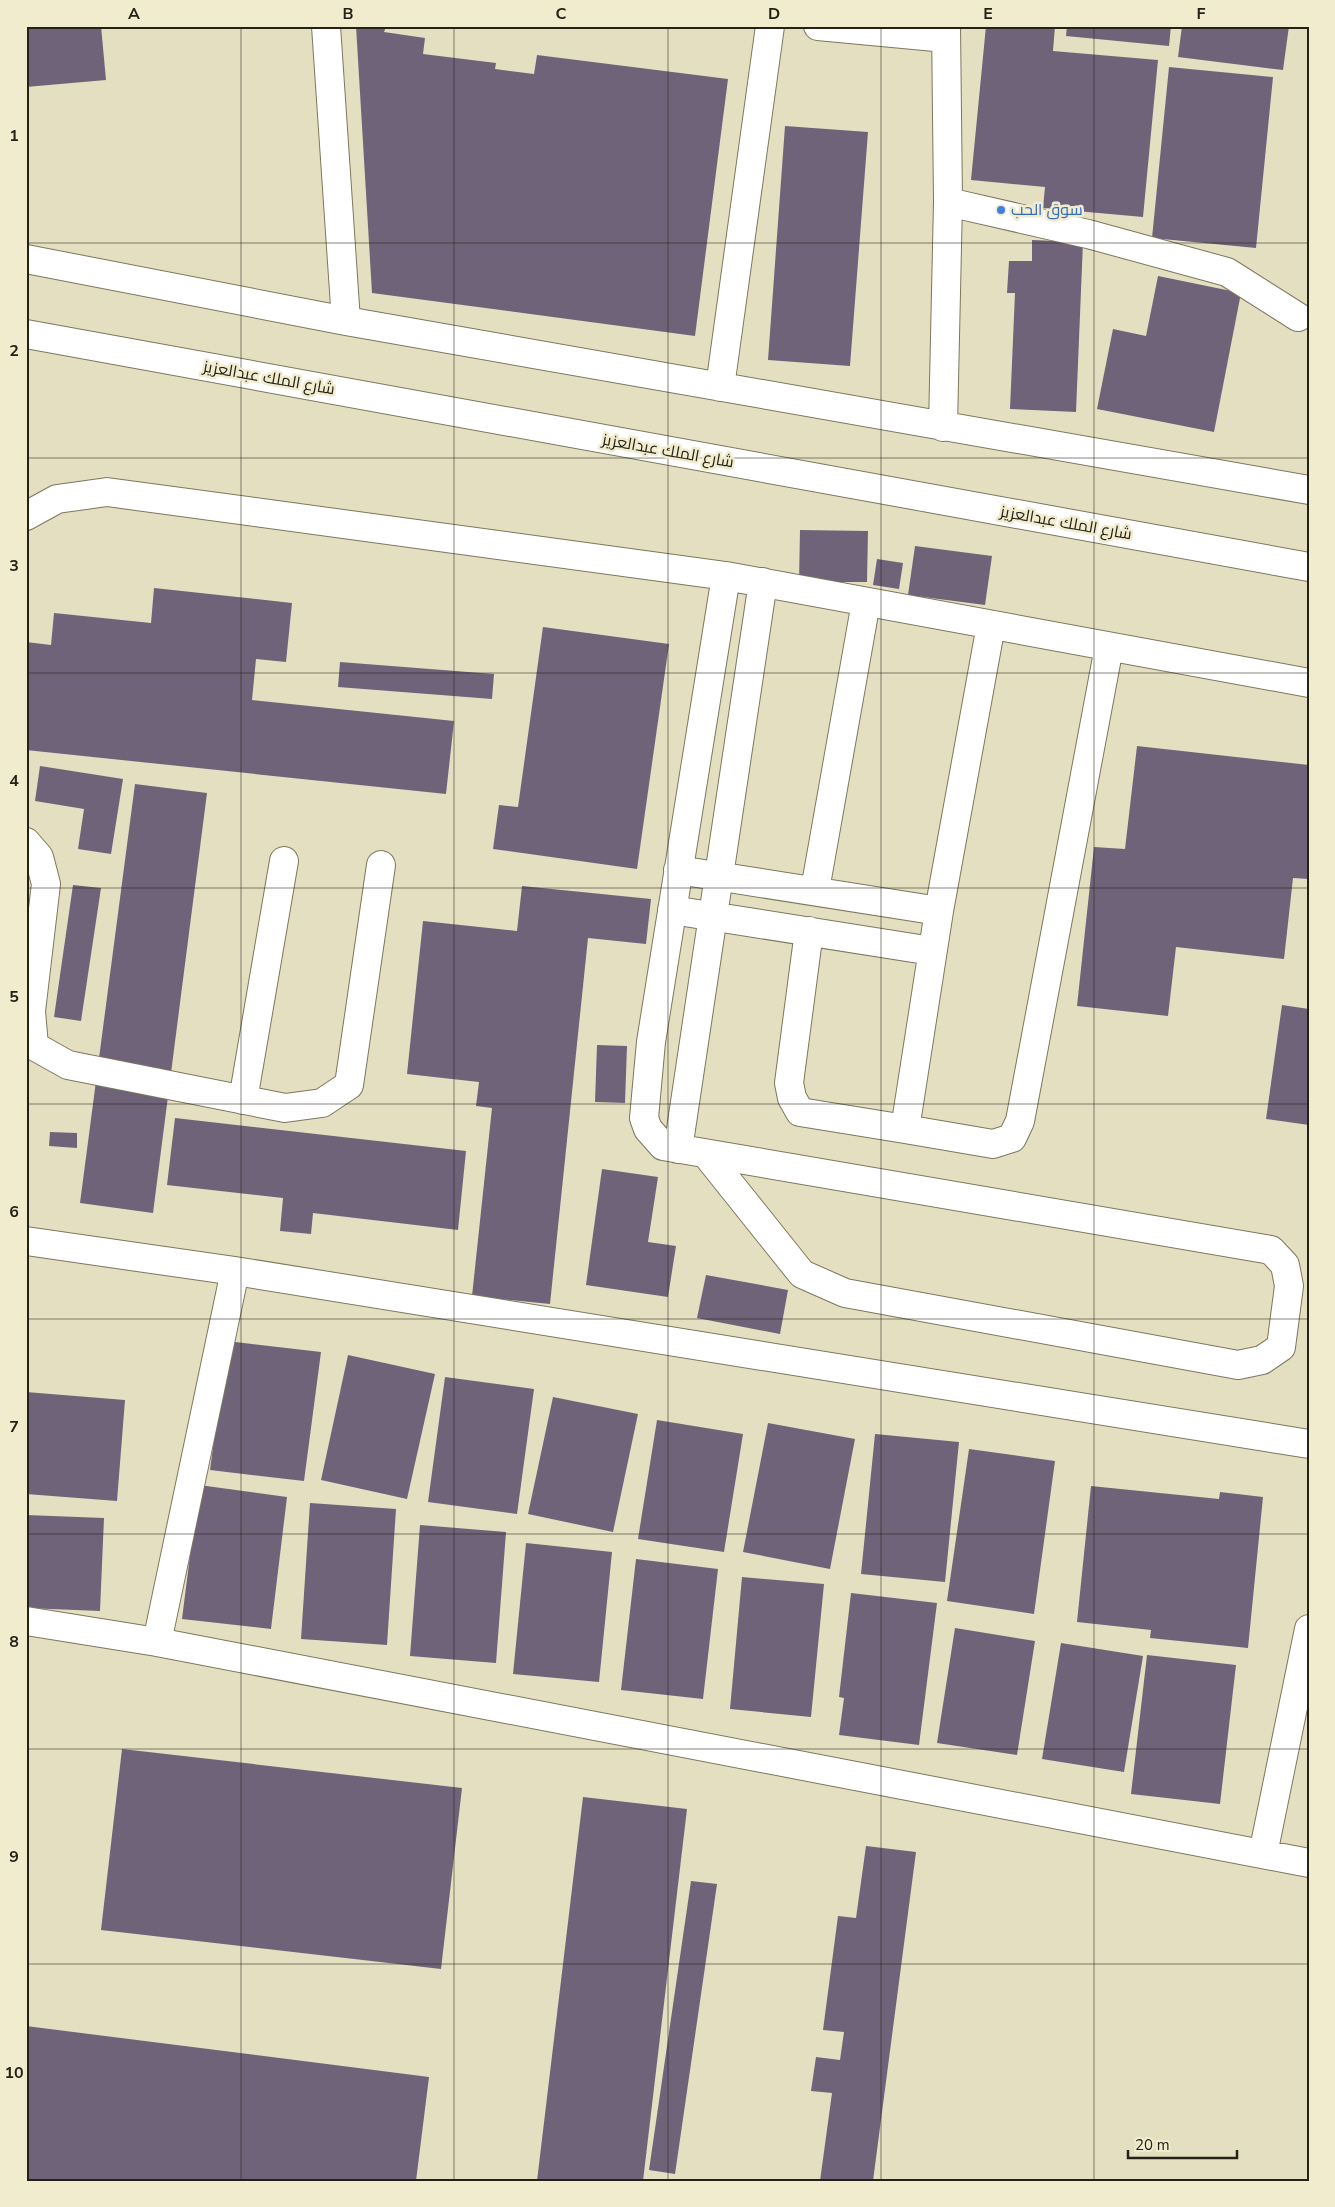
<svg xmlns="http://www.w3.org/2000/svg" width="1335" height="2207" font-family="'Nunito Sans',Cairo,sans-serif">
  <rect width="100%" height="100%" fill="#e5dfc2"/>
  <path fill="#6f637a" d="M26,26H101L106,80L26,87Z
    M356,26L386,27L384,32L425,38L423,54L496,63L495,69L534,74L537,55L728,79L695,336L372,293Z
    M986,26H1055L1053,51L1158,60L1143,217L1043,208L1045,187L971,180Z
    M1067,26H1171L1169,46L1066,36Z
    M1182,26H1289L1283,70L1178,57Z
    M1169,67L1273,77L1256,248L1152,238Z
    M785,126L868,132L850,366L768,360Z
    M1032,240L1083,242L1076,412L1010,409L1015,293H1007L1009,261H1032Z
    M1158,276L1241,293L1214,432L1097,409L1113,329L1146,336Z
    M800,530L868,531L867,582H799Z
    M915,546L992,556L985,605L908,595Z
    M877,559L903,563L899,589L873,585Z
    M154,588L292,603L286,662L256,659L252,700L454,721L446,794L26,750V642L51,645L54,613L151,623Z
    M543,627L669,644L637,869L493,849L499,805L518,807Z
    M340,662L494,674L492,699L338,687Z
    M1137,746L1309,765V879L1293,878L1284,959L1176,947L1168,1016L1077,1006L1094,847L1125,849Z
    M40,766L123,779L111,854L78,849L84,809L35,801Z
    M135,784L207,793L153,1213L80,1203Z
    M73,885L101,888L81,1021L54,1017Z
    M522,886L651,899L646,944L588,938L550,1304L472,1296L492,1108L476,1106L479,1082L407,1074L423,921L517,931Z
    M1282,1005L1309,1009V1125L1266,1119Z
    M597,1045L627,1046L625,1103L595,1102Z
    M175,1118L466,1151L458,1230L313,1213L311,1234L280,1231L283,1198L167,1185Z
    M50,1132L77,1133V1148L49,1146Z
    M602,1169L658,1177L648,1242L676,1246L668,1297L586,1285Z
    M706,1275L788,1290L780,1334L697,1318Z
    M227,1341L321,1352L304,1481L210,1470Z
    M348,1355L435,1374L407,1499L321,1480Z
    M445,1377L534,1389L517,1514L428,1502Z
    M26,1392L125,1400L117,1501L26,1494Z
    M553,1397L638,1414L613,1532L528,1514Z
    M657,1420L743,1434L724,1552L638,1539Z
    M768,1423L855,1439L830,1569L743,1552Z
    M875,1434L959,1442L945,1582L861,1574Z
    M969,1449L1055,1461L1034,1614L947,1601Z
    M199,1485L287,1497L271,1629L182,1619Z
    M1091,1486L1219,1499L1220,1492L1263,1497L1248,1648L1150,1638L1151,1630L1077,1622Z
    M310,1503L396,1509L387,1645L301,1639Z
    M26,1515L104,1518L100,1611L26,1608Z
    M420,1525L506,1532L496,1663L410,1656Z
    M526,1543L612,1552L599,1682L513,1674Z
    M636,1559L718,1569L703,1699L621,1690Z
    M742,1577L824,1584L811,1717L730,1709Z
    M851,1593L937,1603L919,1745L839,1735L844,1698L839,1697Z
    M955,1628L1035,1641L1017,1755L937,1743Z
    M1061,1643L1143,1656L1124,1772L1042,1759Z
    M1147,1655L1236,1665L1220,1804L1131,1794Z
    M122,1749L462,1788L441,1969L101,1930Z
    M583,1797L687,1809L643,2181H537Z
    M866,1846L916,1852L873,2181H820L832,2093L811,2091L816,2057L840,2060L844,2032L823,2030L838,1916L856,1918Z
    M691,1881L717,1884L675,2174L649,2170Z
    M26,2026L429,2077L416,2181H26Z"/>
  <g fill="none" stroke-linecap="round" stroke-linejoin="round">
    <defs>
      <path id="minor" d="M326,26L346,321
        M818,26L946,38
        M948,202L1088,234L1227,272L1298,317
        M26,259L346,321L1309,490
        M26,334L1309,567
        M720,387L770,26
        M943,427L948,202L946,26
        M26,516L57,499L107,492L726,576L1309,683
        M991,625L939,911L905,1129L993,1144L1012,1138L1020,1121L1109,647
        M26,842L39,857L46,884L31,1011L34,1046L68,1065L285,1108L322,1103L349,1085L381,865
        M678,870L939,911
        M815,890L866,602
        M672,910L932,951
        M809,931L789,1083L792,1098L800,1112L905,1129
        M243,1100L284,861
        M678,1149L763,582
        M706,1154L802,1274L845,1293L1238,1365L1262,1360L1281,1347L1289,1286L1285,1265L1271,1250L663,1146L648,1129L644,1118L651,1042L726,576
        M26,1241L235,1271L1309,1444
        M26,1621L157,1642L1309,1863
        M157,1642L235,1271
        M1263,1854L1309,1629"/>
    </defs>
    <use href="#minor" stroke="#7d775d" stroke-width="30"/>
    <use href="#minor" stroke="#fff" stroke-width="28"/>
  </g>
  <path fill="none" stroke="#242117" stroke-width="1" stroke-opacity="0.55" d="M241,26V2181M454,26V2181M668,26V2181M881,26V2181M1094,26V2181M26,243H1309M26,458H1309M26,673H1309M26,888H1309M26,1104H1309M26,1319H1309M26,1534H1309M26,1749H1309M26,1964H1309"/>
  <circle fill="#3f7fe0" stroke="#f2eccf" stroke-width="2" cx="1001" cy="210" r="5"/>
  <g text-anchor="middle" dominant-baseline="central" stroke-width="5" stroke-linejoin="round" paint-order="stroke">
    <g font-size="16" fill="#366cbe" stroke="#f2eccf" text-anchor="start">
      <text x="1011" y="210">سوق الحب</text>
    </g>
    <g font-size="16" fill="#242117" stroke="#f2eccf">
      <text transform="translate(269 378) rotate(10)">شارع الملك عبدالعزيز</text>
      <text transform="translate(668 451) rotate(10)">شارع الملك عبدالعزيز</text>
      <text transform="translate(1066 523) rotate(10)">شارع الملك عبدالعزيز</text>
    </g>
  </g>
  <rect width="1335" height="2207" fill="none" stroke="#f2eccf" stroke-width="55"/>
  <path d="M1128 2150v8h109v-8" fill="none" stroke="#242117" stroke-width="2.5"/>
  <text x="1135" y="2150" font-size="15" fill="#242117" stroke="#f2eccf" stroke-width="4" paint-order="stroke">20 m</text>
  <rect x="28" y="28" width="1280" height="2152" fill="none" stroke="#242117" stroke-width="2"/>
  <g font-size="16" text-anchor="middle" font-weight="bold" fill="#242117">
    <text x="134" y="19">A</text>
    <text x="348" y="19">B</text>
    <text x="561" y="19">C</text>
    <text x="774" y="19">D</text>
    <text x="988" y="19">E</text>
    <text x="1201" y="19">F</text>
    <text x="14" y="141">1</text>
    <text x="14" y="356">2</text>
    <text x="14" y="571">3</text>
    <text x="14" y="786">4</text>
    <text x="14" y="1002">5</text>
    <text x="14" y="1217">6</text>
    <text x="14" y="1432">7</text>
    <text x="14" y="1647">8</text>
    <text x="14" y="1862">9</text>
    <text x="14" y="2078">10</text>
  </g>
</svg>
